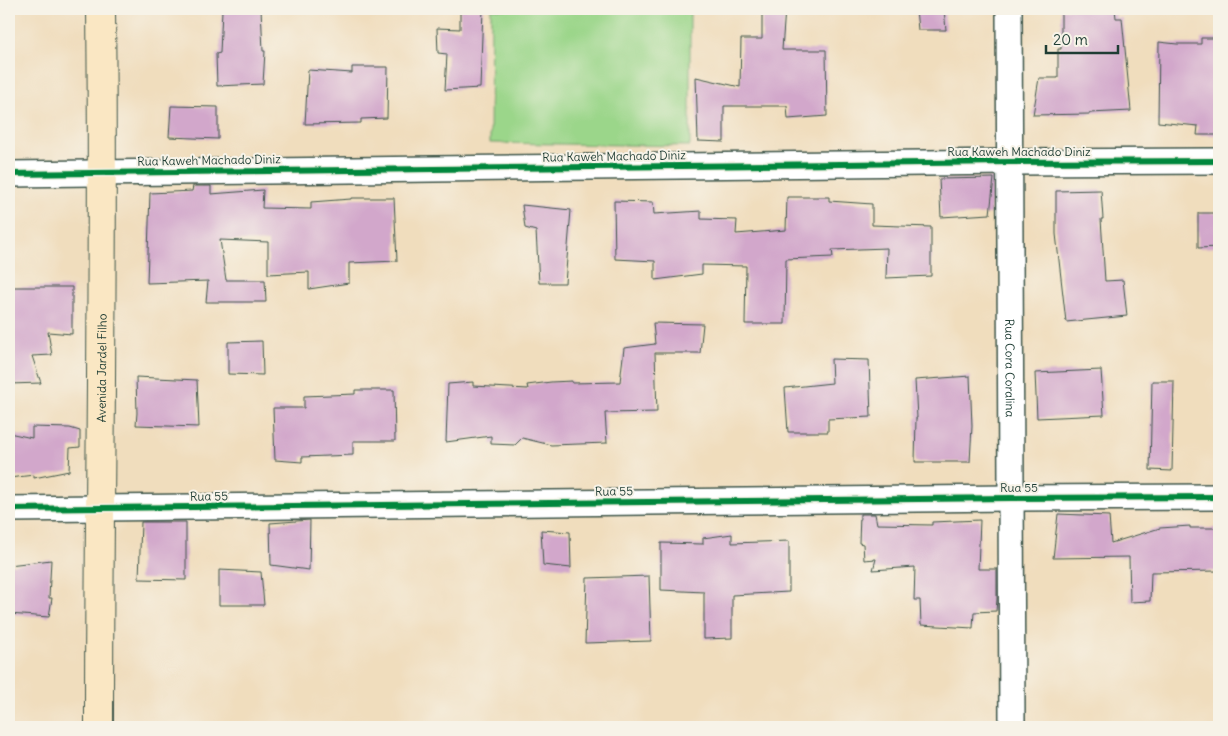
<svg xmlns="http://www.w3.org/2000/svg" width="1228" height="736" font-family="Delius,sans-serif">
  <rect width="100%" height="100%" fill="#f7f3e8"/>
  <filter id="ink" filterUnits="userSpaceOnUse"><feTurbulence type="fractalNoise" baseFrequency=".02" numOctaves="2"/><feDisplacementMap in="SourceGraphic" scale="10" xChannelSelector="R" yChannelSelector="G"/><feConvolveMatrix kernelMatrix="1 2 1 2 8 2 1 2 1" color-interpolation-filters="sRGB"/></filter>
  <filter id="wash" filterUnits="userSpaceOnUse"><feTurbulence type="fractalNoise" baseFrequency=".0096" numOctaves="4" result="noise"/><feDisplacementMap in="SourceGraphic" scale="20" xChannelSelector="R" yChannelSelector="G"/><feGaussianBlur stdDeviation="1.12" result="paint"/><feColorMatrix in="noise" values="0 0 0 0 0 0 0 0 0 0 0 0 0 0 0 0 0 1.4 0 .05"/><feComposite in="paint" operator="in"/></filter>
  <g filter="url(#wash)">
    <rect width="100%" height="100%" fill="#f0ddbd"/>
    <path fill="#9bd68a" stroke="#5d8a5f" d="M491,9H690V146L490,143Z"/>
    <g id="blocks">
      <path fill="#d2a7cb" d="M232,9H261L263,51H265L263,84L217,86L216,54L220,53L222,10Z
        M460,9H483L480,88L445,90L447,54L438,53L437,28L460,29Z
        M762,9H785L782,50H826L827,116L788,119L787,106H724V142L698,141L696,77L740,87L741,39H762Z
        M916,9H944L946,30H918Z
        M1061,9H1115L1116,18H1122L1131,111L1090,113V114L1033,115L1039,78H1058V49H1061Z
        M1201,38H1219V135H1197L1198,126L1158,122L1159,42L1177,44H1201Z
        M352,67H388L387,118L361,119V123L305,124L308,70L352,73Z
        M171,106L218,107V139L169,137Z
        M994,178L990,214L941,217L939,179Z
        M193,186H211V194L263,190L262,208L311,209V202L351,199V198H394L397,261L349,263V283L309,289V272L268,274V242L220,240L226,280H265L266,302H206L208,281L147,283L150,193L192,191Z
        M1101,190L1103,219H1101L1105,281L1123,280L1127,316L1066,322L1056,234V191Z
        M787,197H829V201L872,204V225L931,227V276L886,278L887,248L832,250L833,257L786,259L785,324H745L746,266L702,265V274L655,280V261L615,259L614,201L653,202L654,214L701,211V219L737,220L736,234L786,230Z
        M522,205L571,210L565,283H539L536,231L525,228Z
        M1198,213H1219V247L1198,248Z
        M9,287H72V334L48,332L52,355L32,356L41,383L9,384Z
        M653,323L703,324L700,353H655L657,412L605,413L607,443L551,445L522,438L515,445L491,444V436L446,442L448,384L473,382V386L528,389L527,385L551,382L572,381V383L620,382L624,348L655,344Z
        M262,341L263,375L228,374V342Z
        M831,359L869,360L871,417L828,419V432H788L785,388L832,383Z
        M1101,370L1104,415L1037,418L1035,373Z
        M970,376L972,426L970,462H915L916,418H917L915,380Z
        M136,377L197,380L199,427L136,425L137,413Z
        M1152,381H1174L1172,471L1150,470Z
        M355,390H394L395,441H353V455L302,457V462L275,460L273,408H304V396L355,394Z
        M32,427L70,428L80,431V447L70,448L69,471L34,478V475L9,478V433L32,438Z
        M860,514H875L877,524L932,525V522L980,520L978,569H997V599L996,611L974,612L973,628L921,625L920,600H914L915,567L873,570L876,559L864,560L863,544L859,543Z
        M1058,514L1109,516L1111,543L1160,528L1190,526V528H1219V571L1151,572L1150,601L1130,602L1129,557L1053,558Z
        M310,520L309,570L271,565L270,523Z
        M141,522H186V580L139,579Z
        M541,530L570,532L571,568L543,565Z
        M732,534V543L789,541V592L732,595V638L704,639V592L661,590V543L703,544V538Z
        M51,560L49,598H52L49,617L9,614V565Z
        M219,570L261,572L264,605H219Z
        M649,576L651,641L585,643L587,578Z"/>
    </g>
  </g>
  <g filter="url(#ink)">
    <use href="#blocks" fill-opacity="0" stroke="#3e5549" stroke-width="1"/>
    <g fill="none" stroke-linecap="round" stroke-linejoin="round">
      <defs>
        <g id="minor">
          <path id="s1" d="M1009,9L1012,727"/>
          <path d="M9,174L1010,162L1219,161"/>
          <path d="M9,509L1011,498L1219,497"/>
        </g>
        <g id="secondary">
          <path id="s2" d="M99,727C99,488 104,248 101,9"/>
        </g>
      </defs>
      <use href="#minor" stroke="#3e5549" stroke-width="28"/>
      <use href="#secondary" stroke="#3e5549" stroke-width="30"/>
      <use href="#minor" stroke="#fff" stroke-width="25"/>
      <use href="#secondary" stroke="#fae7c3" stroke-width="28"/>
      <defs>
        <path id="cycleway" d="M9,174L1010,162L1219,161
          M9,509L1011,498L1219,497"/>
      </defs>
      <use href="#cycleway" stroke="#f7f3e8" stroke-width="9"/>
      <use href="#cycleway" stroke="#00873e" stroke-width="6"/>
    </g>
  </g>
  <g text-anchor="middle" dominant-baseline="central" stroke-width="4" stroke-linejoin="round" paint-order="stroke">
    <g font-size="12" fill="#1f3d34" stroke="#f7f3e8">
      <text x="1019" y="151">Rua Kaweh Machado Diniz</text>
      <text transform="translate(614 156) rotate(-1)">Rua Kaweh Machado Diniz</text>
      <text transform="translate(209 160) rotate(-1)">Rua Kaweh Machado Diniz</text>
      <text stroke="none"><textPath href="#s2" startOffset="359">Avenida Jardel Filho</textPath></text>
      <text stroke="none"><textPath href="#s1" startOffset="359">Rua Cora Coralina</textPath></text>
      <text x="1019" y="487">Rua 55</text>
      <text transform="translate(614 491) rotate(-1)">Rua 55</text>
      <text transform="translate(209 496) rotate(-1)">Rua 55</text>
    </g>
  </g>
  <rect width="1228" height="736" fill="none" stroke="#f7f3e8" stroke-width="30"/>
  <path d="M1046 45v8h72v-8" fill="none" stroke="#1f3d34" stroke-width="2.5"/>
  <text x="1053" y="45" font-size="15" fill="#1f3d34" stroke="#f7f3e8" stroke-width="4" paint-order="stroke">20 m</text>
</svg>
